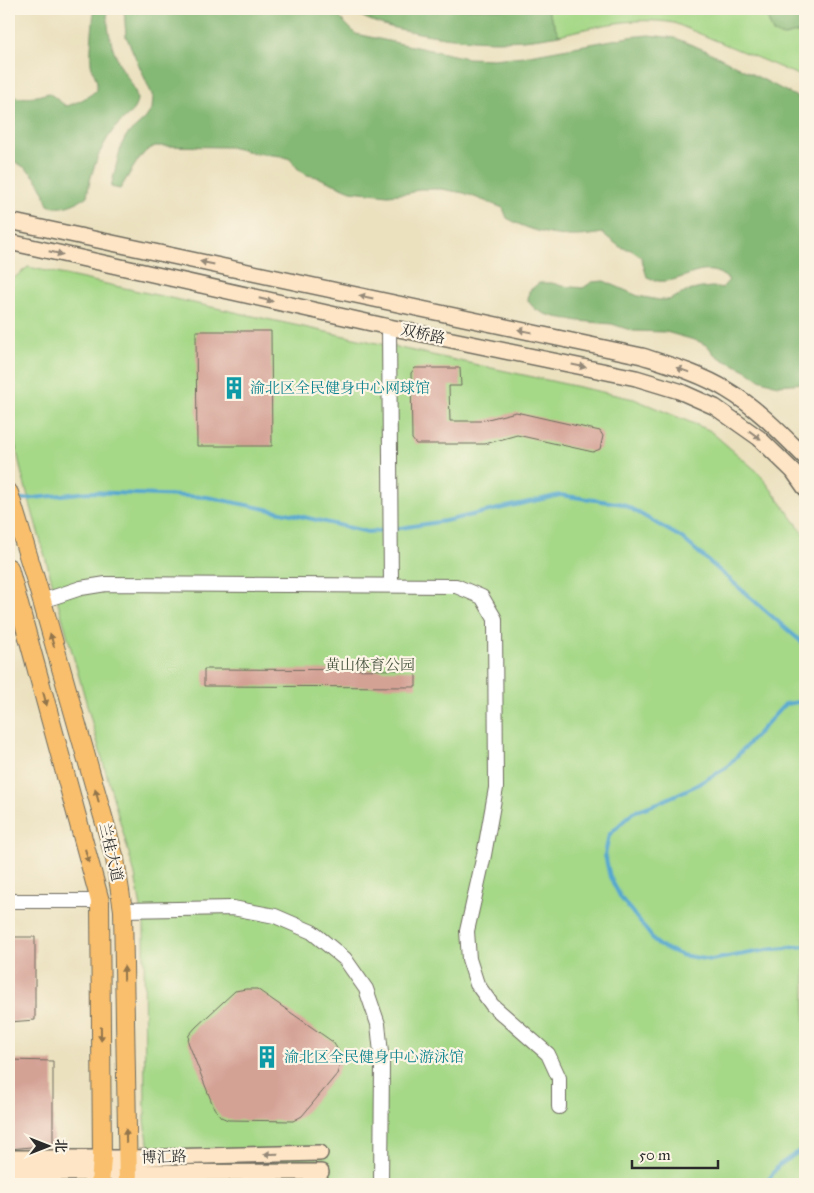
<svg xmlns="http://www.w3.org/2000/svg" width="814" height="1193" font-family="'IM FELL Great Primer','Noto Serif SC',serif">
  <rect width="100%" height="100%" fill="#fcf5e5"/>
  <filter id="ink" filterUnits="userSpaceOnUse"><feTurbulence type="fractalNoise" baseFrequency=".02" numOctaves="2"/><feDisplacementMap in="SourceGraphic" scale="10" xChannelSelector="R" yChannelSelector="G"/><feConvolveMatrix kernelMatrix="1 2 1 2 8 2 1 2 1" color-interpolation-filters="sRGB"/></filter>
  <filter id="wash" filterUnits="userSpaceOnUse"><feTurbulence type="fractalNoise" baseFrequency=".0096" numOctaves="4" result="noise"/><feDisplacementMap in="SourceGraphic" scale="20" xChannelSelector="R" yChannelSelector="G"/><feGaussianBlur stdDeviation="1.12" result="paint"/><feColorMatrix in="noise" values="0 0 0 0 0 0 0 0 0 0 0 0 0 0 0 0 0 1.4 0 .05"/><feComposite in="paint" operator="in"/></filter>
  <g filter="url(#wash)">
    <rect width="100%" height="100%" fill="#ebe1bf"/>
    <path fill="#a5d887" stroke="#688259" d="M547,9H764L773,33L784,36L805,31V47L799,54V66L803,77L674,23C634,16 598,26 559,35Z
      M28,267L634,399L709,430L759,473L805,535V1184H154L145,1121L144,925L135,875L22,475L11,424L9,403V282Z"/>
    <path fill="#84b874" stroke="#587250" d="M94,9H107C107,28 111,47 120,65C125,75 136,87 137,99C137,112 121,120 114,129C99,149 91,171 87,196C76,204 60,211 48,205C45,200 46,195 43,190C35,174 25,166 9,159V56C14,70 10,80 12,94L18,98L33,97L49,93L66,106C73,105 93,95 96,90C100,82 92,72 91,64C90,47 93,26 94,9Z
      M124,9H331L356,34L467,58L493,59L524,56L629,37L649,35L675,38L707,51L805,101V383L777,385L759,379L746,370L724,360L714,354L708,346L698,341L666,332L633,331L612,324L579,321L556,317L545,314L535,309L528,301L529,291L539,283H552L562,286L583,288L592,282L604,281L638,296L659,300H669L688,291L701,288L712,287L722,288L729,280C704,257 684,284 658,281C654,280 650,278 647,277L641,257L631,250L620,247L602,233C570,240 536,235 507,218L503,208L464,193L441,189H419L410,193L388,195L351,191L317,177L307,175L298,169L290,159L281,156L255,153L229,147L155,146L146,151L138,160L120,189L111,187L121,146L126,136L145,119L152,109L153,97L126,36Z
      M349,9H547L559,35C512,44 472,42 425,34C397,29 373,25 349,9Z
      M764,9H805V31L784,36L773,33Z"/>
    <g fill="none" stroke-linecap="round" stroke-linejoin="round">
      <path stroke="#54a7cf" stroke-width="4" d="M16,500L89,492L207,497L291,514L368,532L387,530
        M394,529L445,521L560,495L623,504L682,538L805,645
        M805,701L785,704L726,768L695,786L658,803L633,812L609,835L605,855L610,877L621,898L658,945L681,955L711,960L767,950L805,946
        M766,1184L778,1166L805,1147"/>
    </g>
    <g id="blocks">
      <path fill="#d4a195" d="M196,331H271L272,446H197Z
        M415,368H460L461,386H449L450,421H480L516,412L600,431L603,436L600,449L593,452L517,435L485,444H416L412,439L411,373Z
        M204,669L416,670V687L204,686Z
        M9,937H35V1020L9,1022Z
        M246,989H257L333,1042L338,1050L340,1064L337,1074L302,1116L293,1121L228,1120L221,1117L214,1108L188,1042L189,1035L196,1027L235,991Z
        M9,1060L53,1061V1145L9,1149Z"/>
    </g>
  </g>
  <g filter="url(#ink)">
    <use href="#blocks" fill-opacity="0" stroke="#6e6b5f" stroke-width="1"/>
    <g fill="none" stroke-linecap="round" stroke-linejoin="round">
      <defs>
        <path id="tertiary" d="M389,327L391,585
          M42,601L81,588L106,584L456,586L482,597L495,619L496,788L484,855L467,931L469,959L477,984L492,1005L548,1054L559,1078V1107
          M9,901H100
          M123,910L233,908L275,916L312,932L345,959L366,989L378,1024L382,1063L381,1184"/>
        <path id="secondary" d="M9,221L642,356C670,365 701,374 727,390C756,407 781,433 805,457
          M9,242L389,327L636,378L679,391L715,407L759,438L793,471L805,488
          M9,1158H127L320,1153
          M9,1173L321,1172"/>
        <path id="primary" d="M9,493L42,601L115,859L123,910L128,1184
          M9,568L100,901L102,1158L100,1184"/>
      </defs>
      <use href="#tertiary" stroke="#6e6b5f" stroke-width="16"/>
      <use href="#secondary" stroke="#6e6b5f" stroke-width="18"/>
      <use href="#primary" stroke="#6e6b5f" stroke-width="20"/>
      <use href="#tertiary" stroke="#fff" stroke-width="14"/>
      <use href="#secondary" stroke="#fde5c5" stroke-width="15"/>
      <use href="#primary" stroke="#f9bf6d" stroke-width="18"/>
    </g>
    <defs><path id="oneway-solid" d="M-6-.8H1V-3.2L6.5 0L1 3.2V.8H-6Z" transform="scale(1.25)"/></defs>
    <g fill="#948878">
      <use href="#oneway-solid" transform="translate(56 253) rotate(13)"/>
      <use href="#oneway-solid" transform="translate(207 263) rotate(-168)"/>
      <use href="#oneway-solid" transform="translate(366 297) rotate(-168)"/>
      <use href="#oneway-solid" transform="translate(266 300) rotate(13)"/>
      <use href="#oneway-solid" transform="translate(525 331) rotate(-168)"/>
      <use href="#oneway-solid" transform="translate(579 366) rotate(12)"/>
      <use href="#oneway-solid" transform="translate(683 370) rotate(-160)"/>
      <use href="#oneway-solid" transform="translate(755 435) rotate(36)"/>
      <use href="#oneway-solid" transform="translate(271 1154) rotate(178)"/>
    </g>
    <g fill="#92754c">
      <use href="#oneway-solid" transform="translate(52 640) rotate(-106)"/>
      <use href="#oneway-solid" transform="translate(45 699) rotate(75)"/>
      <use href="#oneway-solid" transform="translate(97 796) rotate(-106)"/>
      <use href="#oneway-solid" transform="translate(87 856) rotate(75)"/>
      <use href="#oneway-solid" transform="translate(124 973) rotate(-91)"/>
      <use href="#oneway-solid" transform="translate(101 1034) rotate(89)"/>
      <use href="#oneway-solid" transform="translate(126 1136) rotate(-91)"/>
    </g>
  </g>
  <defs>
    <symbol id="building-bare" viewBox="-9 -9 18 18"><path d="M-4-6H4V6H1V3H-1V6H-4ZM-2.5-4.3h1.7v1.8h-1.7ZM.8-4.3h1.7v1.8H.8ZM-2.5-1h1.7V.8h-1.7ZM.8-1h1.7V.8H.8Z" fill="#0f9aa8" stroke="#fcf5e5" stroke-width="2.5" paint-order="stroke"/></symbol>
  </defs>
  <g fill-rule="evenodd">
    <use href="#building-bare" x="218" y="372" width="32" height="32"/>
    <use href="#building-bare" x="251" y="1041" width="32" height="32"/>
  </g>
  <g text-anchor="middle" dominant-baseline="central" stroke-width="4.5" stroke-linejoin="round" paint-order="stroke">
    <g font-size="15" fill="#2b2b2b" stroke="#fcf5e5">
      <text transform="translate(423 334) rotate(12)">双桥路</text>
      <text transform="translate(111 852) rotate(77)">兰桂大道</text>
      <text transform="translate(164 1157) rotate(-2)">博汇路</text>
    </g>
    <g font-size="15" fill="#0d838f" stroke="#fcf5e5" text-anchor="start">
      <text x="250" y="388">渝北区全民健身中心网球馆</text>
      <text x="284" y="1057">渝北区全民健身中心游泳馆</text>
    </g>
    <g font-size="15" fill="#4a5642" stroke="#fcf5e5">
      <text x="370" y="665">黄山体育公园</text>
    </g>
  </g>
  <rect width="814" height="1193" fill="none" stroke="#fcf5e5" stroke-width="30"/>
  <g transform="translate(48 1146) rotate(90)" stroke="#fcf5e5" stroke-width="4" paint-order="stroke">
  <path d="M0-4L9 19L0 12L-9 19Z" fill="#2b2b2b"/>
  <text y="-8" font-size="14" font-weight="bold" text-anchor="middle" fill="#2b2b2b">北</text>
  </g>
  <path d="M632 1160v8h86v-8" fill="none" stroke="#2b2b2b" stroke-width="2.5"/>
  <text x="639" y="1160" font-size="15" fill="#2b2b2b" stroke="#fcf5e5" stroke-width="4" paint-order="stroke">50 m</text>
</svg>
